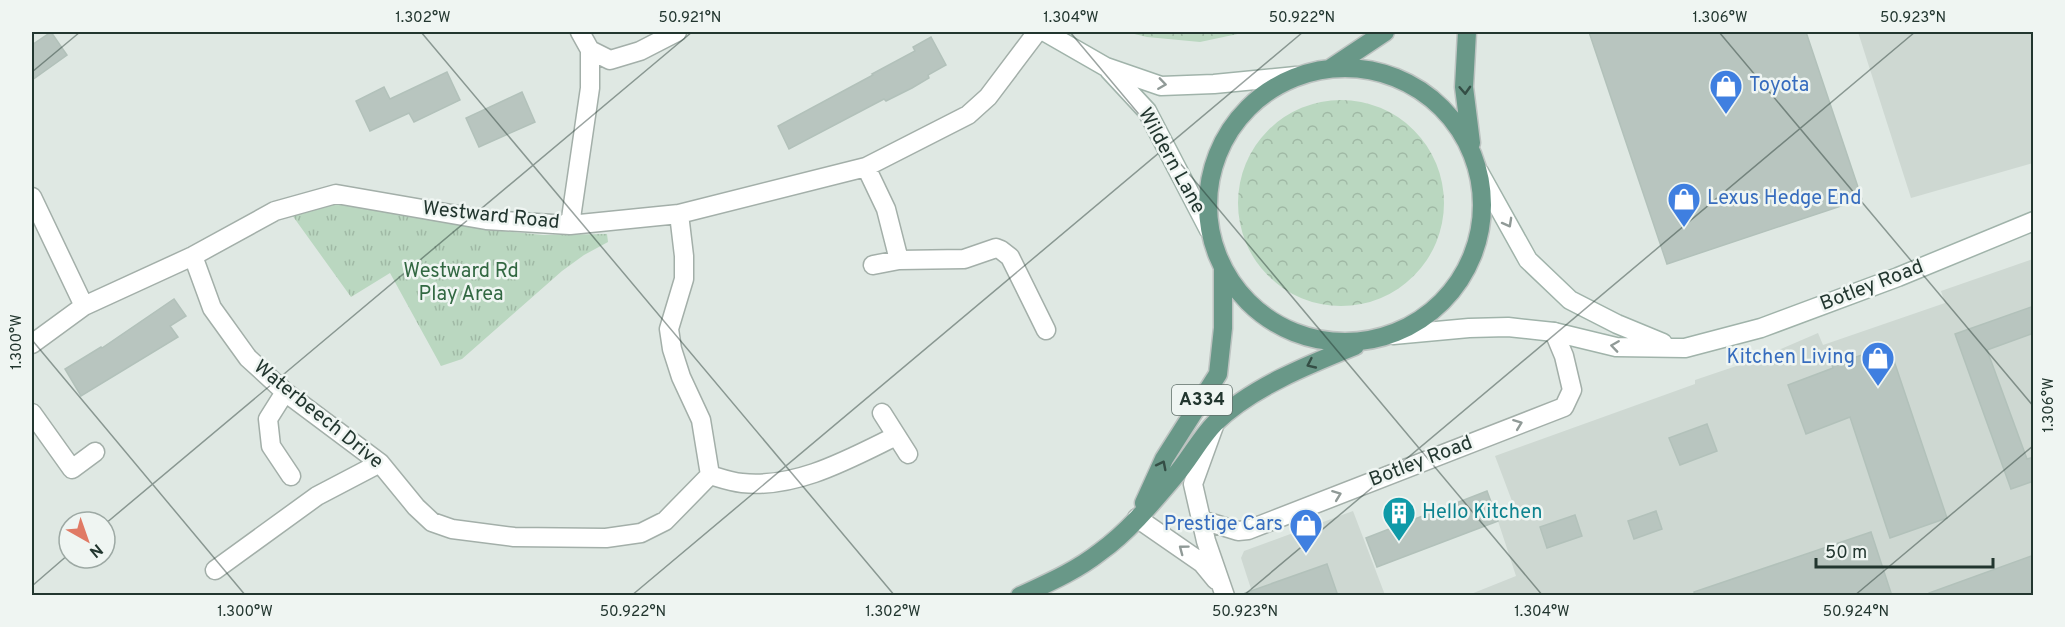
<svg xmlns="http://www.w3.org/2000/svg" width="2065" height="627" font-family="Overpass,sans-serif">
  <defs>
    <pattern id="forest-crowns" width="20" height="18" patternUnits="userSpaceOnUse" patternTransform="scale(1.5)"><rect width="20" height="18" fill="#bad7c0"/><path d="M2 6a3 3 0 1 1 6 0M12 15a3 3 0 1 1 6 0" fill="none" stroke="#a0b9a5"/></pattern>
    <pattern id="park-tufts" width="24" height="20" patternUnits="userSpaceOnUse" patternTransform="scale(1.5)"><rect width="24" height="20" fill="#bad7c0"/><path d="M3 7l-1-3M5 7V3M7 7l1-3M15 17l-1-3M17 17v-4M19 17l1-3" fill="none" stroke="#a0b9a5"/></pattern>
  </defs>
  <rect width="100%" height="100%" fill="#dfe8e3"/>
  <path fill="#ced8d2" d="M1858,32H2033V163L1911,198Z
    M2033,259V595L1466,596L1516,576L1498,521L1518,517L1495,456L1695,384V380L1760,358L1818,333L1823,345L1945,303L1941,291Z
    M1353,511L1385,595H1253L1241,558L1244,551Z"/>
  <path fill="url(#forest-crowns)" d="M1126,32H1247L1200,42L1147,37Z
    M1238 203a103 103 0 1 1 206 0a103 103 0 1 1-206 0Z"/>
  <path fill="url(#park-tufts)" d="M346,204L396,210L493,230L543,235L607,234L608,242L584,255L562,271L462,359L441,366L390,273L351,297L292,215L329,205Z"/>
  <path fill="#b8c5bf" stroke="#b2c1ba" stroke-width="1.5" d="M51,32L67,55L32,80V45Z
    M1589,32H1806L1862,199L1667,264Z
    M931,37L946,65L928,75L929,78L912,88L886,101L884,99L789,149L778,126L873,75L872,74L915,51L913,47Z
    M447,72L460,100L414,122L409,113L370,131L356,101L384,87L390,99Z
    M522,92L535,122L479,147L466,118Z
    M174,299L186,316L170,326L178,337L81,396L65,369L101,347L102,348Z
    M2034,306V333L1987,350L2027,459L2034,457V481L2011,489L1955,334Z
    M1889,346L1947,518L1890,538L1850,417L1806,434L1788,385L1833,368L1832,365Z
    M1707,424L1717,451L1680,465L1669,438Z
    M1487,491L1498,521L1377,567L1366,538Z
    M1656,511L1662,529L1634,539L1628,521Z
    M1575,515L1582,536L1547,548L1540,527Z
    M1871,532L1892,596H1695L1694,592Z
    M2034,555V596H1929V593Z
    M1327,564L1338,596H1245V593Z"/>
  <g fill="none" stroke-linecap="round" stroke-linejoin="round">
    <defs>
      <path id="street" d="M590,50L610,60L640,51L677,32
        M866,167L886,209L899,260
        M32,197L84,306
        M679,214L684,256V279L669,329L672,349L681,377L701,420L710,475C720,478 731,482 742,483C796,489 849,459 896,436
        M570,225L590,88V50L580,32
        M193,256L212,308L248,358L285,392L380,463L416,507L432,522L452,529L514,537L606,538L641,533L665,521L710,475
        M873,265L899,260L964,259L996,248L1001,250L1010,257L1046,330
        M32,344L84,306L193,256L275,211L336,194L486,220L570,225L679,214L866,167L968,115L988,97L1037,32
        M285,392L268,419L271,446L291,476
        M32,413L72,469L95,452
        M882,413L908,454
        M1214,426L1193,484L1206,541L1225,596
        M1137,518L1202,563L1216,580
        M1202,520L1238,531L1248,530L1564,407L1572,390L1564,356L1554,332
        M215,570L317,496L380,463"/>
      <path id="secondary" d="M1045,32L1106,67L1161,86L1214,84L1296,76
        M1109,70L1147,111L1209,230
        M1479,172L1528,260L1570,300L1617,324L1663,343
        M1393,335L1469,328L1508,327L1554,332L1616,347L1685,348L1761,328L1898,277L2034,221"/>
      <path id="primary" d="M1467,32L1464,87L1471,143
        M1208 205a137 137 0 1 1 274 0a137 137 0 1 1-274 0Z
        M1331,68L1385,32
        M1144,503L1164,459L1218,374L1223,328V270
        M1020,596C1048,583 1076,571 1100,552C1128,532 1152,503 1174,477C1189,460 1200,438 1215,423C1250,388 1310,364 1355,346"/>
    </defs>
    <use href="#street" stroke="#a3afa9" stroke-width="21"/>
    <use href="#secondary" stroke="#a0b3aa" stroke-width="21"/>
    <use href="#primary" stroke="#bdc3c1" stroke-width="21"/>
    <use href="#street" stroke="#fff" stroke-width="18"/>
    <use href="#secondary" stroke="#fff" stroke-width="18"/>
    <use href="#primary" stroke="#699888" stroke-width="18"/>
  </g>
  <defs><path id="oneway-chevron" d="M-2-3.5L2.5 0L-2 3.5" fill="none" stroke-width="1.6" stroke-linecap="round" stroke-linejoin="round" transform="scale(1.5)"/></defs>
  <g stroke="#909a97">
    <use href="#oneway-chevron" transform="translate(1162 84) rotate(8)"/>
    <use href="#oneway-chevron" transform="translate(1508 223) rotate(61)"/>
    <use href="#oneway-chevron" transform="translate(1615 346) rotate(-172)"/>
    <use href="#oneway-chevron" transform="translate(1518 424) rotate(-21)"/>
    <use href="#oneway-chevron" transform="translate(1337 495) rotate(-21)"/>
    <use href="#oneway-chevron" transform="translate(1183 549) rotate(-143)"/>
  </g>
  <g stroke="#344e45">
    <use href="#oneway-chevron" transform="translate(1465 90) rotate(87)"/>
    <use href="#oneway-chevron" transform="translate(1311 364) rotate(155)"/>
    <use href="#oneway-chevron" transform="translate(1162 465) rotate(-63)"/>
  </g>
  <path fill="none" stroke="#22362f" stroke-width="1.5" stroke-opacity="0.45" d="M421,32L895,596M1070,32L1543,596M1719,32L2034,407M32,72L80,32M32,340L246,596M105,524L692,32M32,586L69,554M631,596L1303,32M1243,596L1915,32M1854,596L2034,445"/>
  <defs>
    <symbol id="shop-pin" viewBox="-11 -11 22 30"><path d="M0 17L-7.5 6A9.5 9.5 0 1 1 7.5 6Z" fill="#3f7fe0" stroke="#eff5f2"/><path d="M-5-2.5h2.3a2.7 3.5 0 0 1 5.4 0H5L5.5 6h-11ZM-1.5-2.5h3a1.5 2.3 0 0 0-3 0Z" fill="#fff"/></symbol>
    <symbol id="building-pin" viewBox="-11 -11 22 30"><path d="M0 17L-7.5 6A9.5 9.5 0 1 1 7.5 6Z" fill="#0f9aa8" stroke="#eff5f2"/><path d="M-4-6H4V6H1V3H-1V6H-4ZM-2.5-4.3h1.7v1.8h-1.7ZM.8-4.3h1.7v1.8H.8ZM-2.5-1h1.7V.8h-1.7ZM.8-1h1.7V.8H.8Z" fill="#fff"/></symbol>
  </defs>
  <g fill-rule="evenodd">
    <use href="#shop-pin" x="1707" y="67" width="38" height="52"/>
    <use href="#shop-pin" x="1665" y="180" width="38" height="52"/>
    <use href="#shop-pin" x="1859" y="339" width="38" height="52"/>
    <use href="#building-pin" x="1380" y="494" width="38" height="52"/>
    <use href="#shop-pin" x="1287" y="506" width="38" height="52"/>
  </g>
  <g text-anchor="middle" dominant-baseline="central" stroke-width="5" stroke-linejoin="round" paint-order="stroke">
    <rect fill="#eff5f2" stroke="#606f6a" stroke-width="1.5" x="1172" y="385" width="60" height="30" rx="4.5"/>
    <g font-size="18" font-weight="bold" fill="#22362f">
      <text x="1202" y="400">A334</text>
    </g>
    <g font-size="20" fill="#366cbe" stroke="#eff5f2" text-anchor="start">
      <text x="1749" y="86">Toyota</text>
      <text x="1707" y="199">Lexus Hedge End</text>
      <text x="1855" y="358" text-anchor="end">Kitchen Living</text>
      <text x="1283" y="525" text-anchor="end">Prestige Cars</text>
    </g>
    <g font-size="20" fill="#22362f" stroke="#eff5f2">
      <text transform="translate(1171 161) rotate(61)">Wildern Lane</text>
      <text transform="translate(491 216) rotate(6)">Westward Road</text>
      <text transform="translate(1872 286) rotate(-21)">Botley Road</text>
      <text transform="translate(318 415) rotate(39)">Waterbeech Drive</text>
      <text transform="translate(1421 462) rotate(-21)">Botley Road</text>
    </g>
    <g font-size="20" fill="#326842" stroke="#eff5f2">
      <text x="461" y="272">Westward Rd<tspan x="461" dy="23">Play Area</tspan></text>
    </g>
    <g font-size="20" fill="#0d838f" stroke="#eff5f2" text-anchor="start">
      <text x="1422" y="513">Hello Kitchen</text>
    </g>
  </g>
  <rect width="2065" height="627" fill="none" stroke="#eff5f2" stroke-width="66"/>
  <g transform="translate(87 540) rotate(140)"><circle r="28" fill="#eff5f2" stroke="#9da9a4" stroke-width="1.5"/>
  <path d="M0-4.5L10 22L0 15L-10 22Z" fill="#e07a65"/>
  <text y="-9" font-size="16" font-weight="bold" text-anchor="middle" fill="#22362f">N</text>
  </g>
  <path d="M1816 558v9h177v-9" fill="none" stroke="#22362f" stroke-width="3"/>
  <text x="1825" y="558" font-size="18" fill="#22362f" stroke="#eff5f2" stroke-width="4.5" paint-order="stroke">50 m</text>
  <rect x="33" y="33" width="1999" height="561" fill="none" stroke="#22362f" stroke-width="2"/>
  <g font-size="15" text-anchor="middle" fill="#22362f">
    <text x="423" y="22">1.302°W</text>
    <text x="690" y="22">50.921°N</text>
    <text x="1071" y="22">1.304°W</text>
    <text x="1302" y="22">50.922°N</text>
    <text x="1720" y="22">1.306°W</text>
    <text x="1913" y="22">50.923°N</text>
    <text transform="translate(16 342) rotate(-90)" y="5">1.300°W</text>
    <text transform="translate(2048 405) rotate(-90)" y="5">1.306°W</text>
    <text x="245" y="616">1.300°W</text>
    <text x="633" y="616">50.922°N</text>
    <text x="893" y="616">1.302°W</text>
    <text x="1245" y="616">50.923°N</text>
    <text x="1542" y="616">1.304°W</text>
    <text x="1856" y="616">50.924°N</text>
  </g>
</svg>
